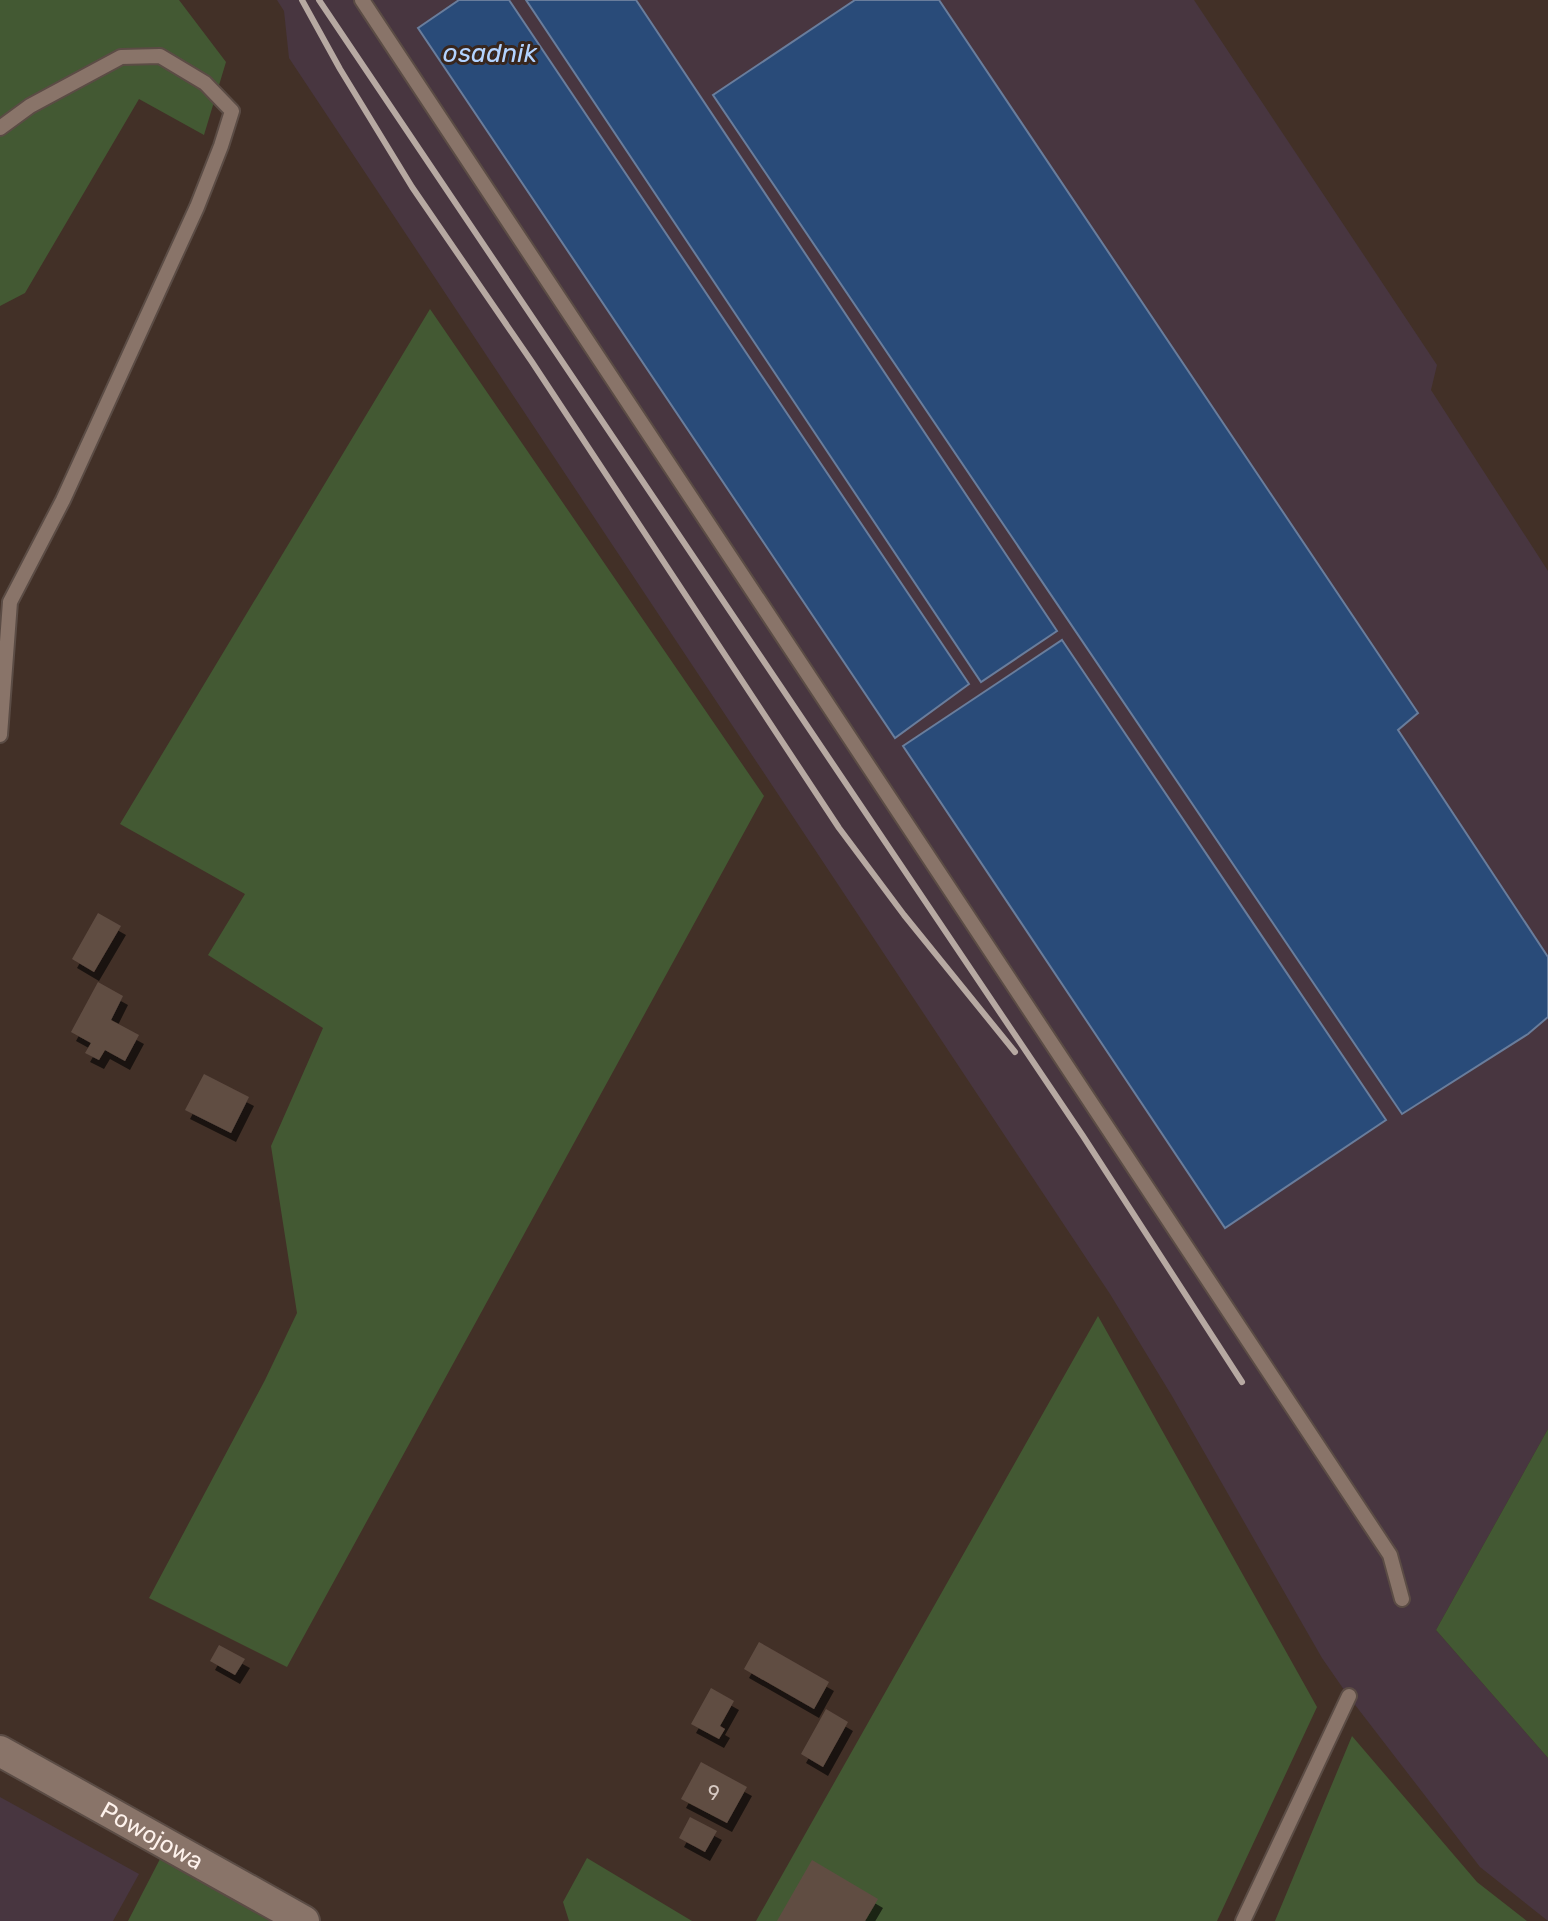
<svg xmlns="http://www.w3.org/2000/svg" width="1548" height="1921" font-family="Rubik,sans-serif">
  <defs>
    <filter id="shadow"><feDropShadow dx="5" dy="9" stdDeviation="0" flood-color="#0009"/></filter>
  </defs>
  <rect width="100%" height="100%" fill="#423027"/>
  <path fill="#483640" d="M277,0H1194L1437,365L1431,390L1548,571V1429L1436,1630L1548,1758V1921L1480,1867L1349,1697L1322,1658L1172,1396L1110,1294L289,58L284,11Z
    M0,1797L139,1874L113,1921H0Z"/>
  <path fill="#435933" d="M0,0H179L226,62L204,135L139,99L25,293L0,306Z
    M430,309L764,796L287,1667L149,1598L265,1380L297,1313L271,1146L323,1028L208,955L245,894L120,824Z
    M1098,1316L1317,1707L1217,1921H756Z
    M1548,1429V1758L1436,1630Z
    M1352,1736L1477,1882L1527,1921H1275Z
    M587,1858L692,1921H569L563,1902Z
    M160,1859L270,1921H128Z"/>
  <path fill="#294b79" stroke="#697d9c" stroke-width="2" d="M459,0H509L969,684L895,738L418,28Z
    M526,0H636L1057,631L981,682Z
    M855,0H939L1418,713L1398,730L1548,957V1017L1528,1034L1402,1114L713,95Z
    M1062,640L1386,1120L1225,1228L903,746Z"/>
  <path fill="#604d43" filter="url(#shadow)" d="M98,913L121,926L94,972L72,959Z
    M98,982L123,996L111,1020L139,1035L125,1061L105,1050L99,1060L85,1053L91,1043L71,1032Z
    M204,1074L249,1097L231,1133L185,1110Z
    M759,1642L829,1682L814,1709L744,1669Z
    M219,1645L245,1659L235,1675L210,1661Z
    M711,1688L734,1701L720,1726L725,1729L719,1739L691,1724Z
    M826,1709L848,1722L823,1767L801,1754Z
    M701,1762L747,1787L727,1823L681,1799Z
    M690,1817L717,1831L705,1852L679,1838Z
    M812,1860L878,1899L865,1921H777Z"/>
  <g fill="none" stroke-linecap="round" stroke-linejoin="round">
    <defs>
      <path id="lane" d="M362,0L1390,1555L1402,1599
        M0,128L30,106L121,57L160,56L205,83L232,111L221,146L197,207L63,500L10,602L0,735
        M1243,1921L1349,1696"/>
      <g id="street">
        <path id="s1" d="M0,1751L304,1921"/>
      </g>
    </defs>
    <use href="#lane" stroke="#5b4c45" stroke-width="18"/>
    <use href="#street" stroke="#5b4c45" stroke-width="34"/>
    <use href="#lane" stroke="#897469" stroke-width="14"/>
    <use href="#street" stroke="#897469" stroke-width="30"/>
    <path stroke="#b7a9a2" stroke-width="6" d="M302,0L340,69L412,187L532,362L839,828L904,915L1015,1052
      M319,0L1083,1136L1242,1382"/>
  </g>
  <g text-anchor="middle" dominant-baseline="central" stroke-width="6" stroke-linejoin="round" paint-order="stroke">
    <g font-size="20" fill="#d6c9c2">
      <text x="714" y="1793">9</text>
    </g>
    <g font-size="24" fill="#fef2ec" stroke="#38261d">
      <text stroke="none"><textPath href="#s1" startOffset="174">Powojowa</textPath></text>
    </g>
    <g font-size="26" font-style="italic" fill="#b3d3ff" stroke="#38261d">
      <text x="490" y="53">osadnik</text>
    </g>
  </g>
</svg>
